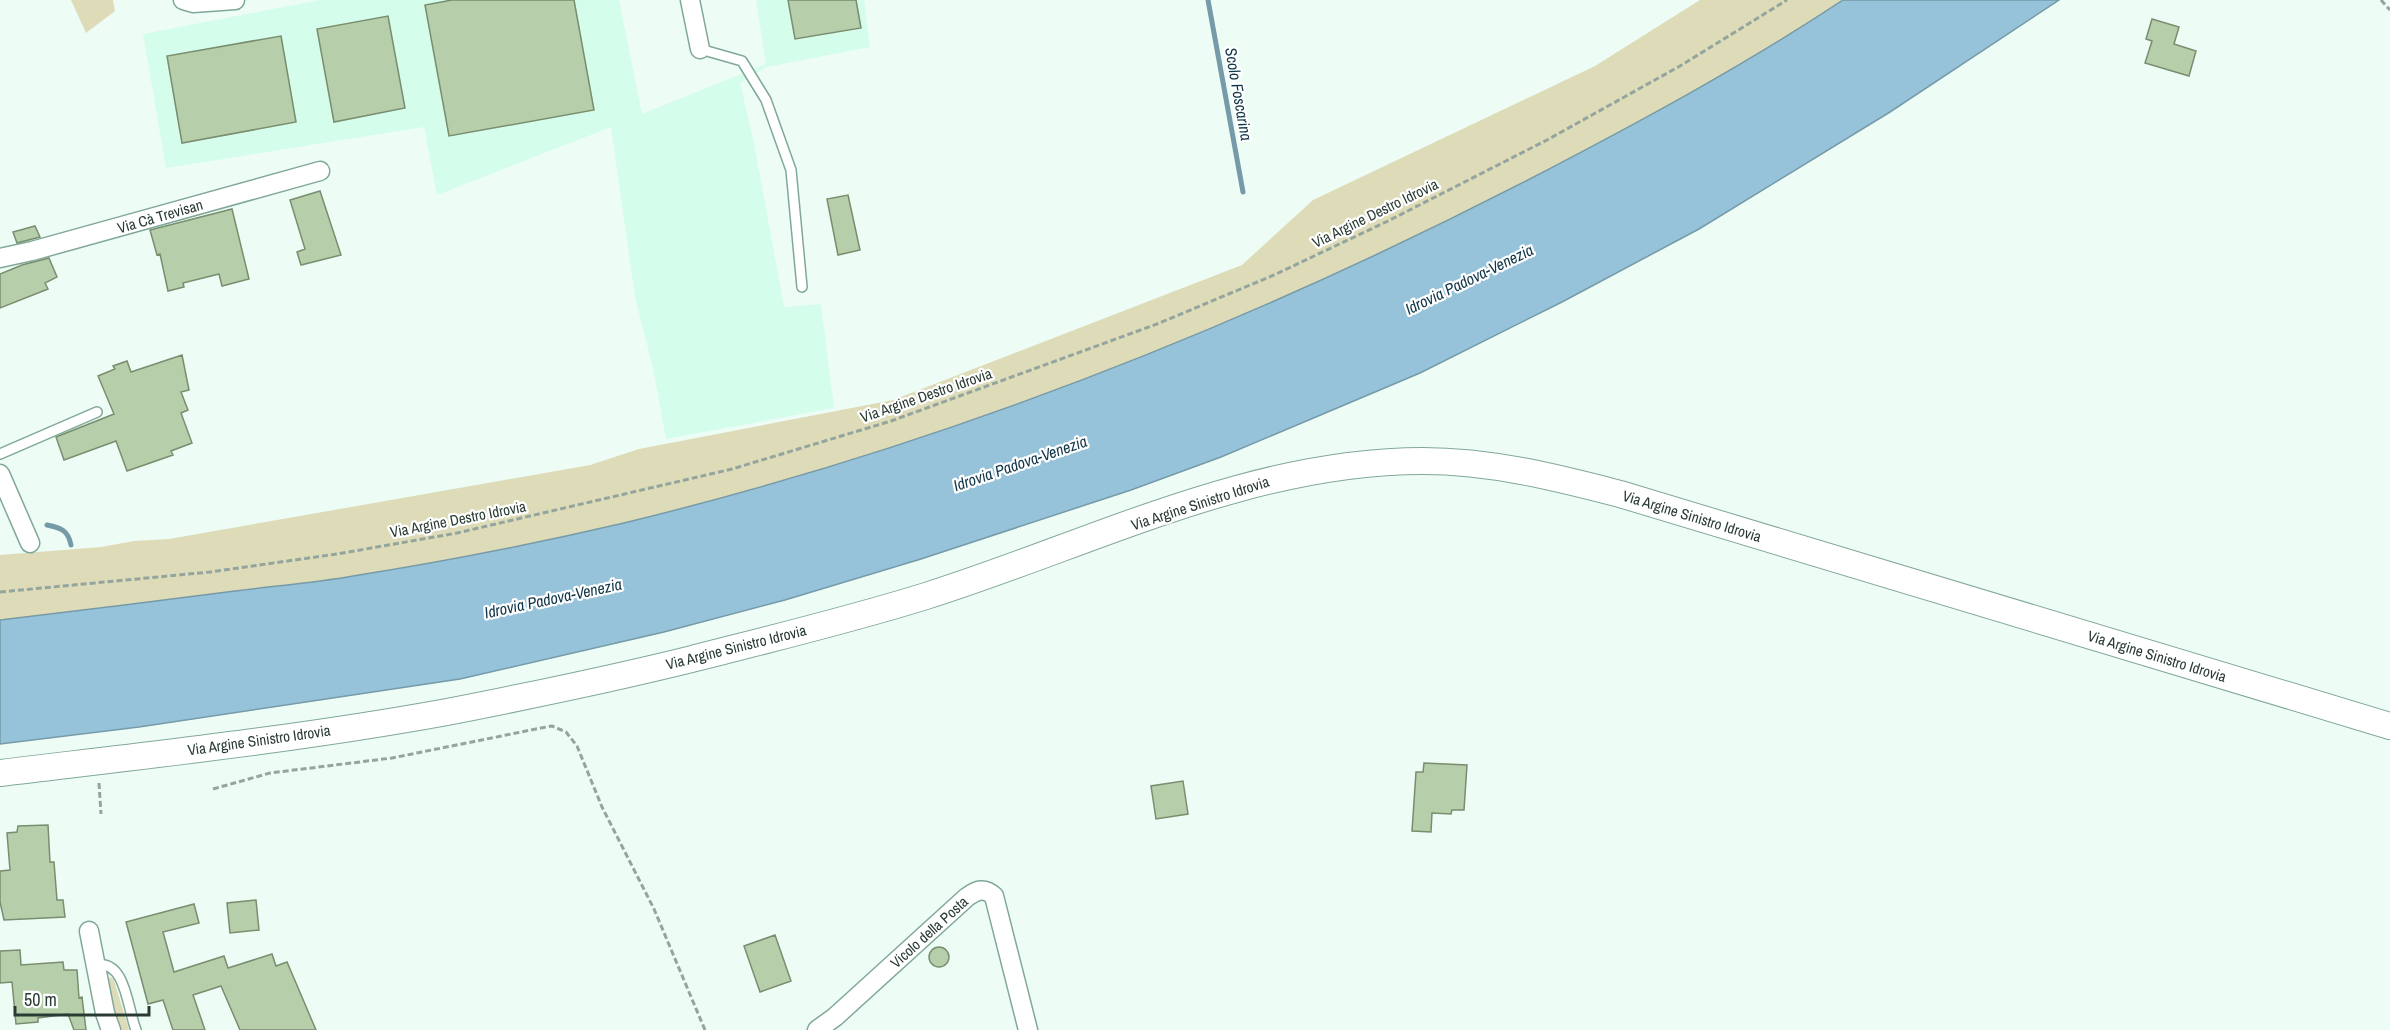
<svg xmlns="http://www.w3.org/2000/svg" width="2390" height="1030" font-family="'Archivo Narrow',sans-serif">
  <rect width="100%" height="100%" fill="#edfdf6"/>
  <path fill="#d4fdeb" d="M320,0H619L642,114L766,64L756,0H864L870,47L767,67L740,83L754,143L784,307L821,304L834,408L666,439L653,368L635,297L611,127L437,195L424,127L166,168L143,34Z"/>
  <path fill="#dedcb8" d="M71,0H113L115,11L86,33Z
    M1700,0H1843C1742,67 1634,125 1526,181C1240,328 937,447 624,523C534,544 443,562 353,576C314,583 274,586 235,591C157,601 78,611 0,620V555L101,547L134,541L169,539L590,465L639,449L893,400L1242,265L1313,200L1595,66Z
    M110,977L114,980L129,1030H121L110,995L107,980Z"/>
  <path fill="#96c3da" stroke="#769aa8" stroke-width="1.5" d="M1843,0H2059L1890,112L1699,229L1562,302L1420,373L1221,457L1131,490L921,559L785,600L664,632L460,679L139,727L0,744V620C78,611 157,601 235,591C274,586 314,583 353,576C443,562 534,544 624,523C937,447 1240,328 1526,181C1634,125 1742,67 1843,0Z"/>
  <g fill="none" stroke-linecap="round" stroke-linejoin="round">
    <path stroke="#769aa8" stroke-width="5" d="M1208,0L1243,192
      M47,525C61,528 68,530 71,545"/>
  </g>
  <path fill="#b6cfaa" stroke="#798d6f" stroke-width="1.5" d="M452,0H574L594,110L449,136L425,5Z
    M788,0H856L861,28L795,39Z
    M388,16L405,108L334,122L317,29Z
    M2152,19L2179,27L2174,44L2196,51L2189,76L2145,63L2152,41L2146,39Z
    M281,36L296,122L182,143L167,56Z
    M320,191L341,255L301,265L297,252L305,249L290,200Z
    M848,195L860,250L838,255L827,199Z
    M232,209L249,279L222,286L219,274L183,283L184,287L168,291L160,254L157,255L150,230Z
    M35,226L40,237L17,243L13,232Z
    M49,258L57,277L45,283L48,289L0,308V274L22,265Z
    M182,355L189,390L181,392L188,410L181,413L192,443L171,451L173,455L127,471L116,441L64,460L56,437L114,414L98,376L115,369L113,366L127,361L131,372Z
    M1424,763L1467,765L1464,810H1452L1451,814L1432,813L1431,832L1412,831L1416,772H1423Z
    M1183,781L1188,814L1156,819L1151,786Z
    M48,825L50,862H54L57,900H63L65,917L4,920L0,902V871L10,870L7,833L17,832L18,826Z
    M256,900L259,930L230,933L227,903Z
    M194,904L199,923L163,932L174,972L224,956L228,968L272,954L276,966L287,962L316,1030H240L221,986L193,995L205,1030H173L163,1000L148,1004L126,922Z
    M775,935L791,981L760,992L744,946Z
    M929 957a10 10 0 1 1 20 0a10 10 0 1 1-20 0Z
    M20,950L21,965L63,962L64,970H77L79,998L82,997L86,1030H74L68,1014L38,1018V1022L16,1024L12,982L0,983V951Z"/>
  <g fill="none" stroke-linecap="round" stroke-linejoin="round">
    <defs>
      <path id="service" d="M700,49L742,61L766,100L791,170L802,287
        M0,454L97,412
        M95,965C126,959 127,1007 136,1030"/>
      <path id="minor" d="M183,0L193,3L235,0
        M690,0L700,49
        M0,258L32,251L320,171
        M0,474L30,543
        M89,931L105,1013L111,1030
        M817,1030L835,1017L967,897C977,890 984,887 994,896L1028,1030"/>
      <path id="secondary" d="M0,773C149,755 299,739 447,712C529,696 611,679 692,659C770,639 849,620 926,596C1088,545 1249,461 1423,461C1490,461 1555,477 1620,494L2390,726"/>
    </defs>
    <use href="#service" stroke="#80a898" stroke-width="12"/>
    <use href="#minor" stroke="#80a898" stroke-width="21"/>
    <use href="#secondary" stroke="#80a898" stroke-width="28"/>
    <path stroke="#94a59e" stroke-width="3" stroke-dasharray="6 3" stroke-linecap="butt" d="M2381,0L2390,10
      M0,592L210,572L337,554L457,533L732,469L891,421L1157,324L1274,275L1388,221L1547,140L1680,66L1787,0
      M99,783L101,814
      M213,789L270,773L392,758L541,728L552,726L566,732L577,746L602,807L654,909L705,1030"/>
    <use href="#service" stroke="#fff" stroke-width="9"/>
    <use href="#minor" stroke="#fff" stroke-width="18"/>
    <use href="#secondary" stroke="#fff" stroke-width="26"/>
  </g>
  <g text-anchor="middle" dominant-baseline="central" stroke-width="4.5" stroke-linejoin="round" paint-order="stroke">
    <g font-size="15" fill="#2a3b34" stroke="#fff">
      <text transform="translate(1375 213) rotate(-26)">Via Argine Destro Idrovia</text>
      <text transform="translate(160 216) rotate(-16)">Via Cà Trevisan</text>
      <text transform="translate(926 395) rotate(-19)">Via Argine Destro Idrovia</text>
      <text transform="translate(1200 503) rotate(-18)">Via Argine Sinistro Idrovia</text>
      <text transform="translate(1692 516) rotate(17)">Via Argine Sinistro Idrovia</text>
      <text transform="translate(458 519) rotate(-11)">Via Argine Destro Idrovia</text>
      <text transform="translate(736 647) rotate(-14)">Via Argine Sinistro Idrovia</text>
      <text transform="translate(2157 656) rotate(17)">Via Argine Sinistro Idrovia</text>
      <text transform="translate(259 740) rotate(-8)">Via Argine Sinistro Idrovia</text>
      <text transform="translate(929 932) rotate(-42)">Vicolo della Posta</text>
    </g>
    <g font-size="16" font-style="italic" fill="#103648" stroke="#fff">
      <text transform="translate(1239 94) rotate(80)">Scolo Foscarina</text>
      <text transform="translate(1469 279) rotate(-26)">Idrovia Padova-Venezia</text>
      <text transform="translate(1020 463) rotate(-19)">Idrovia Padova-Venezia</text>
      <text transform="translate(553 598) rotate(-12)">Idrovia Padova-Venezia</text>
    </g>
  </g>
  <path d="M15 1006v9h134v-9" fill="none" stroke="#2a3b34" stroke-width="3"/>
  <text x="24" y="1006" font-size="18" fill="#2a3b34" stroke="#ffffff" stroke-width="4.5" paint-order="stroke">50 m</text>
</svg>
